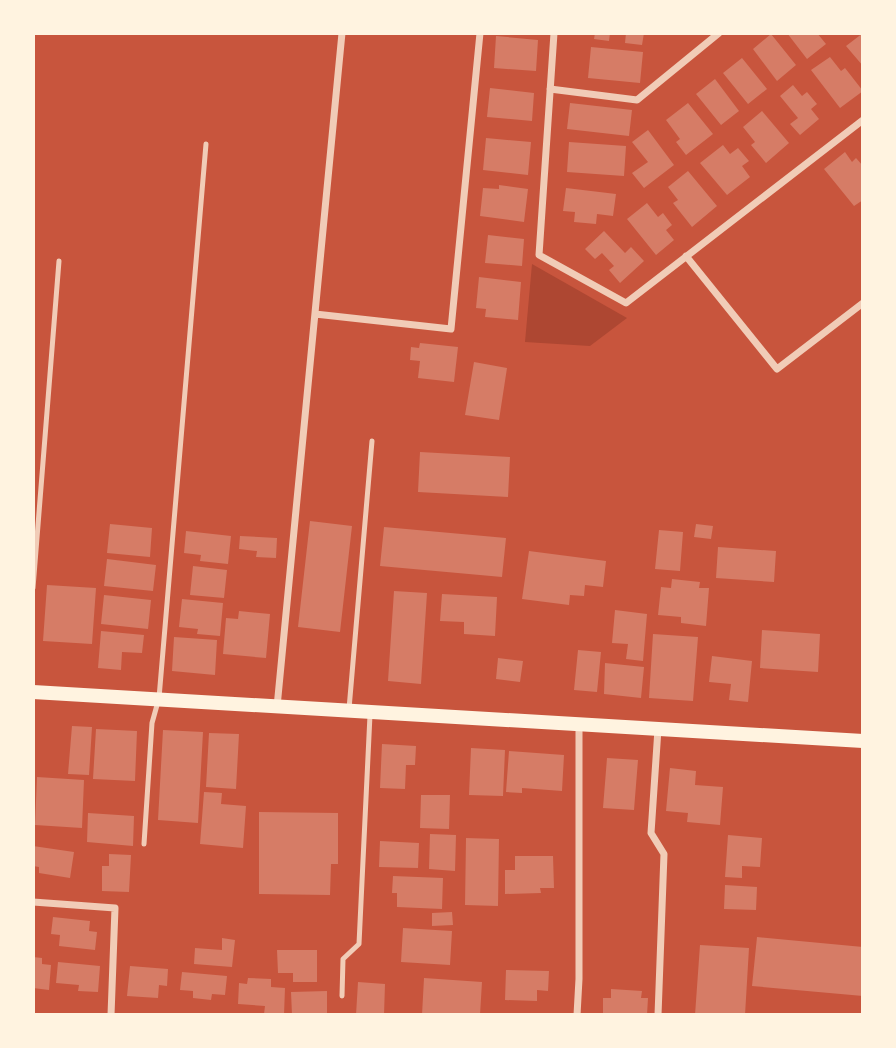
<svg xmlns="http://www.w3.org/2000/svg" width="896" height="1048" font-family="Montserrat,sans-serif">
  <rect width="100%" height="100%" fill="#c8553d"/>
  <path fill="#ae4732" d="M532,264L627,318L590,346L525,342Z"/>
  <path fill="#d67c66" d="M595,33H610L609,41L594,39Z
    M626,33H644L642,45L625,43Z
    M787,33H817L826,44L807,59Z
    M863,33V66L846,46Z
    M771,34L796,65L777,81L753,49Z
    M496,36L538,40L536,71L494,68Z
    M591,47L643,52L640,83L588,78Z
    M830,57L841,71L845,68L863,91L840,108L811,70Z
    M742,58L767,89L748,104L723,73Z
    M715,79L739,111L721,125L696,94Z
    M793,85L802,96L807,92L817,104L811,109L819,119L800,135L790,124L798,118L780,96Z
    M490,88L534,93L532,121L487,117Z
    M570,103L632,110L629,136L567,129Z
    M688,103L713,134L686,155L676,142L680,139L666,120Z
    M762,111L789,143L766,163L751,145L755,142L743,127Z
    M648,130L674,165L644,188L632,173L648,162L632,142Z
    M486,138L531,142L528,175L483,170Z
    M569,142L626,146L624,176L567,172Z
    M723,145L730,154L738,148L749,161L742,166L750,177L727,195L700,163Z
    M845,152L852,162L856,158L863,166V200L854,206L824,169Z
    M688,171L717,206L692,227L673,203L678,200L668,187Z
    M499,185L528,189L524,222L480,216L483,188L499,189Z
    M566,188L616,194L613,216L597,214L596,224L574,222L575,212L563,211Z
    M647,203L658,217L663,213L672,225L666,230L674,240L656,255L627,219Z
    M604,231L625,253L631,247L644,261L620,283L609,270L614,266L602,253L595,259L585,249Z
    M488,235L524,239L522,266L485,263Z
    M479,277L521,282L518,320L485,317L486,309L476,308Z
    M420,343L458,347L454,382L418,378L420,361L410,360L411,347L419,348Z
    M474,362L507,368L499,420L465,415Z
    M420,452L510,457L508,497L418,492Z
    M310,521L352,526L340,632L298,627Z
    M110,524L152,528L150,557L107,553Z
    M696,524L713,526L711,539L694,537Z
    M384,527L506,538L502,577L380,566Z
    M659,530L683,532L680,571L655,569Z
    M186,531L231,536L228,564L200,561L201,555L184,553Z
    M240,536L277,538L276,558L256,557L257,551L239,549Z
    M718,547L776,551L774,582L716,578Z
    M529,551L606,561L603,587L585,585L584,596L570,595L569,605L522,599Z
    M107,559L156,565L153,591L104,586Z
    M193,566L227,570L224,598L190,595Z
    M672,579L700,582L699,588H709L706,626L681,623V617L658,615L661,587L671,588Z
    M47,585L96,588L92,644L43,641Z
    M394,591L427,593L421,684L388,681Z
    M442,594L497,597L495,636L464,634V622L440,621Z
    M104,595L151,600L148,629L101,624Z
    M182,599L223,603L220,636L197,634L198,629L179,627Z
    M615,610L647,614L643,661L626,659L628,644L612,643Z
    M239,611L270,614L266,658L223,654L226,618L238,619Z
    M762,630L820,634L818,672L760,668Z
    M101,631L144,635L142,653L122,652L121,670L98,668Z
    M653,634L698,637L693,701L649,698Z
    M174,637L217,640L215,675L172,671Z
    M578,650L601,652L597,692L574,690Z
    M712,656L752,661L748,702L729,700L731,684L709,682Z
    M498,658L523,661L520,682L496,679Z
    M605,663L644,667L641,698L604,694Z
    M72,726L92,727L89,775L68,774Z
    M96,729L137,731L135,781L93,779Z
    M163,730L203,732L198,823L158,820Z
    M209,733L239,734L236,789L206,787Z
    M382,744L416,746L415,765H406L405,789L380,788Z
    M471,748L505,750L503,796L469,795Z
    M509,751L564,755L562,791L522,788V793L506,792Z
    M607,758L638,760L634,810L603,808Z
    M670,768L696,771L695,785L723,787L720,825L687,822L688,813L666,811Z
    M37,777L84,780L82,828L35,825Z
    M204,792L222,793L221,804L246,806L243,848L200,844Z
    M421,795H450L449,829L420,828Z
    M259,812L338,813V864H331L330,895L259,894Z
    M88,813L134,816L133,846L87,842Z
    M430,834L456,835L455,871L429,869Z
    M728,835L762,838L760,867L742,866V878L725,877Z
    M466,838L499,839L498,906L465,905Z
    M380,841L419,843L418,868L379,867Z
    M33,846L74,852L70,878L39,873V867L33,866Z
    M109,854L131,855L129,892L102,891V866H109Z
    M515,856H553L554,888H540L541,893L505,894V870H515Z
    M393,876L443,878L442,909L397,907V893H392Z
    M725,885L757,887L756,910L724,909Z
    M452,912L453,925L432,926V913Z
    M53,917L90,921L89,931L97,932L95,950L59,946L60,935L51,934Z
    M403,928L452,931L450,965L401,962Z
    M757,937L863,947V996L752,986Z
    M222,938L235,940L232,967L194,964L195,948L222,950Z
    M700,945L749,948L745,1015H695Z
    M277,950H317V982H293V973H278Z
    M33,957L42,958V964L51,965L49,990L33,988Z
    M58,962L100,966L98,992L78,991L79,985L56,983Z
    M130,966L168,969L167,986L159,985L158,998L127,996Z
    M506,970L549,971L548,991L537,990V1001L505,1000Z
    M182,972L227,976L225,995L212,994L211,1000L193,998V991L180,990Z
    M248,978L271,979V987L285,988L284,1015L264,1014L265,1006L238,1004L239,983L247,984Z
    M424,978L482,982L480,1015H422Z
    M358,982L385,984L384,1015H356Z
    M611,989L642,991L641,998H648L647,1015L603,1013V998H611Z
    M327,991V1015H292L291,992Z"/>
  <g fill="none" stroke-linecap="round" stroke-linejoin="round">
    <path stroke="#f1ccb7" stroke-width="5" d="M33,588L59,261
      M349,709L372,441
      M144,844L152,723L159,698L206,144
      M342,996L343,959L359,944L370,715"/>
    <path stroke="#f1ccb7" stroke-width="7" d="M554,33L539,255L626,303L863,120
      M550,89L637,100L719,33
      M686,256L777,369L863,303
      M315,314L451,329L480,33
      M277,707L342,33
      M33,902L115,908L111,1015
      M577,1015L579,979V724
      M658,1015L664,854L651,833L658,729"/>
    <path stroke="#fff3e0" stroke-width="14" d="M33,692L863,741"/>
  </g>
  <rect width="896" height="1048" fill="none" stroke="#fff3e0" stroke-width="70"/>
</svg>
